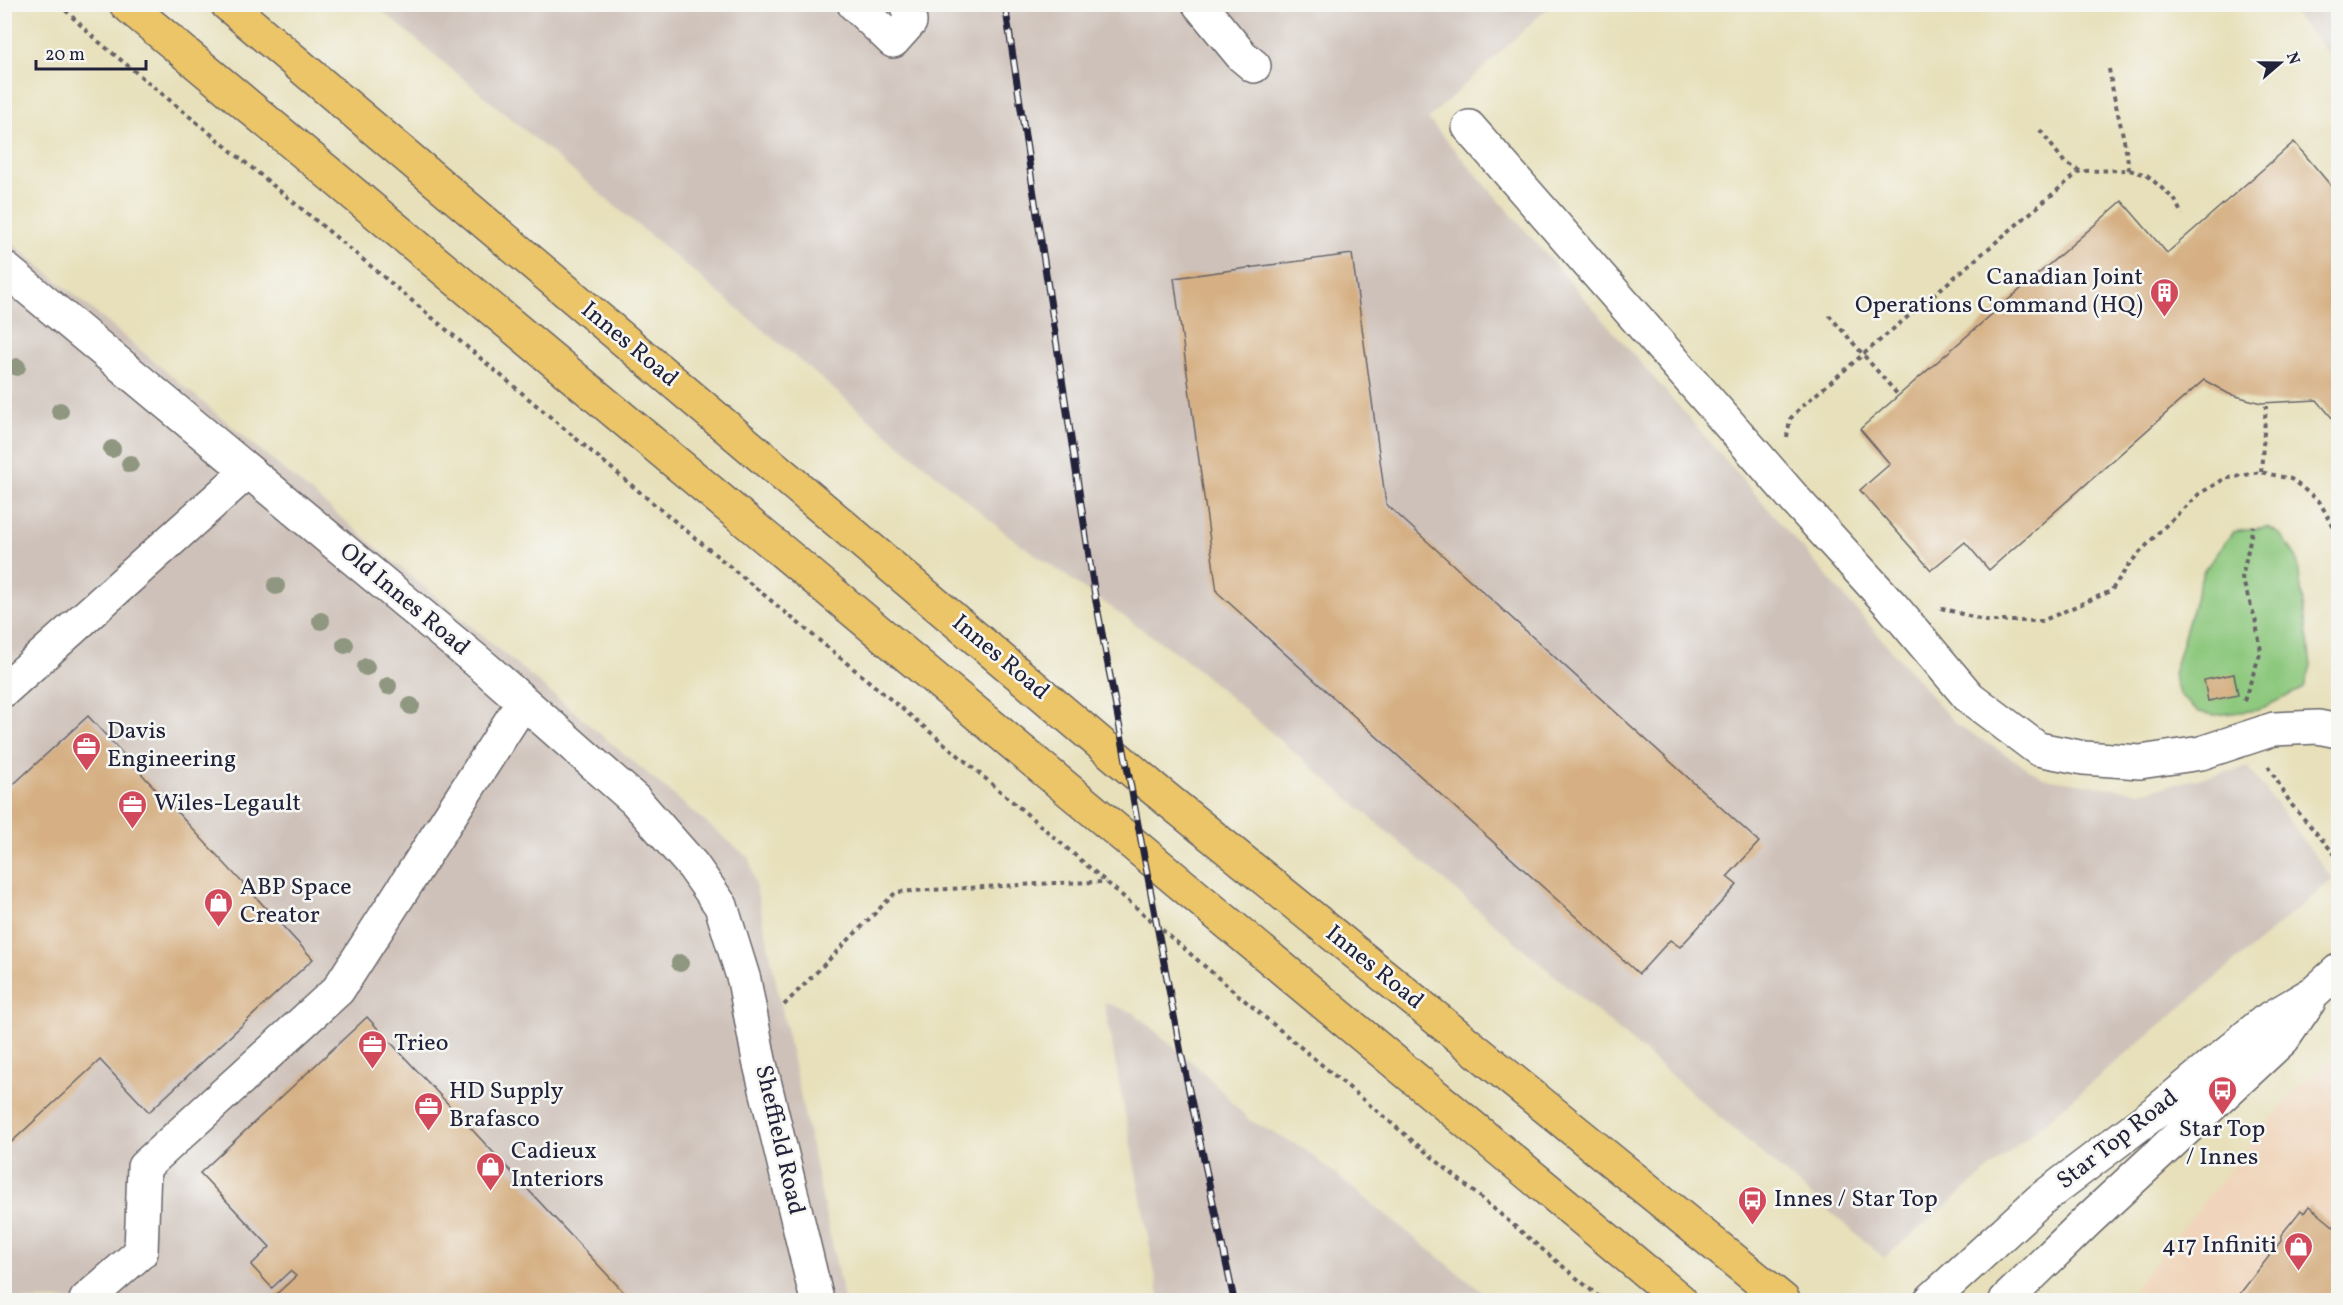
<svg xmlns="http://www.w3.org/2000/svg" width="2343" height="1305" font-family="Vollkorn,serif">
  <rect width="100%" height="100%" fill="#f6f6f2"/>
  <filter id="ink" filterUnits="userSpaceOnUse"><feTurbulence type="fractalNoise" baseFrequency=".0167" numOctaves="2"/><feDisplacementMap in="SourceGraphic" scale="12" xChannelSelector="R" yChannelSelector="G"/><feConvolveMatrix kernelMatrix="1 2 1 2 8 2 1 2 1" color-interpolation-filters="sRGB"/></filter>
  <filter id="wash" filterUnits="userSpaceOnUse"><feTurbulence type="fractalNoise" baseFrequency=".008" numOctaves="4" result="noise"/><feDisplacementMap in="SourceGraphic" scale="24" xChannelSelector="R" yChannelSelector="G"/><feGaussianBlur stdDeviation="1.35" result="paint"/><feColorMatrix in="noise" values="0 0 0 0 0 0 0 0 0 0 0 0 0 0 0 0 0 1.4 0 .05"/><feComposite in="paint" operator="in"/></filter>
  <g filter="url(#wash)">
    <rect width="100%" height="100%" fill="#e7e0ba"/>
    <path fill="#f0d5bc" d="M2338,1054V1300H2124L2294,1091Z"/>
    <path fill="#cec1b9" d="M375,5H1551L1428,119L1955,723L2044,778L2140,792L2248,767L2333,879L1884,1258L1189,662L1009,536Z
      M2286,5H2338V64Z
      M4,236L750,859L844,1300H5Z
      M1104,1002L1134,1013L1201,1070L1249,1120L1303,1148L1492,1300H1160Z"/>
    <path fill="#8cc87d" stroke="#57755c" stroke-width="1.5" d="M2267,527L2282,536L2297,558L2311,666L2304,688L2258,710L2215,715L2199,712L2179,694L2173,674L2203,572L2233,532Z"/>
    <g id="blocks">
      <path fill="#d6b084" d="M2294,142L2338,194V425L2317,400L2261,403L2229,394L2204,380L1989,570L1965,542L1931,570L1860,490L1890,464L1860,429L2122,201L2167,253Z
        M1352,254L1386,504L1759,842L1727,877L1737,885L1680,947L1670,940L1639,974L1217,592L1174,278Z
        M2234,674L2238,695L2208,701L2204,680Z
        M88,716L313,959L149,1112L100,1060L4,1149V793Z
        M367,1017L631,1300H270L296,1276L290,1271L272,1288L251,1265L270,1247L200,1173Z
        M2309,1206L2338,1230V1300H2235L2281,1241V1235L2301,1210L2304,1213Z"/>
    </g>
  </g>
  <g filter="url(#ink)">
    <use href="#blocks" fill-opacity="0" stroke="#676467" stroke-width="1.5"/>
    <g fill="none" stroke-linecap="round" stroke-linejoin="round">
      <defs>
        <path id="minor" d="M854,4L893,41L910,22L908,4
          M1199,4L1242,56L1254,66
          M1469,127L1798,503L1892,606L1969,697L2038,749L2084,758L2140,762L2201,753L2274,729L2318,727L2338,731
          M4,268L484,667L635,800L693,866L721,906L744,980L759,1060L817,1300
          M4,690L248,471
          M86,1300L141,1252L144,1167L338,990L523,702
          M1931,1300L2040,1200L2157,1111L2264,1022L2315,992L2338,971
          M2006,1300L2086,1222L2283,1039L2309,1001"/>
        <path id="major" d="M126,4L1680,1300
          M227,4L1153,788L1783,1300"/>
      </defs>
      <use href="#minor" stroke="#676467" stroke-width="36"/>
      <use href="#major" stroke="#676467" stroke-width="36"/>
      <path stroke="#676467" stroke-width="4" stroke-dasharray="4.5 4.5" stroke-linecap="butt" d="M59,4L93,37L354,252L648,499L958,755L1243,999L1603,1300
        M2109,69C2114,103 2125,136 2129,170
        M2040,130L2065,163L2080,171L2129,170L2147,175L2175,200L2182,215
        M1829,315L1898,395
        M1787,437L1790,419L1801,407L2080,171
        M2261,472L2266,406
        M1941,608L1986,621H2042L2111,591L2130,563L2159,532L2199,494L2224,479L2261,472L2291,479L2319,501L2338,535
        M2333,690L2338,691
        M2244,701L2261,651L2255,618L2242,578L2253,526
        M2268,766L2291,804L2338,858
        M784,1005L896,892L1055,883L1106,882"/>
      <use href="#minor" stroke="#fff" stroke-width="33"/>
      <use href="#major" stroke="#ecc569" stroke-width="33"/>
      <defs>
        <path id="rail" d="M1005,4L1095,596L1181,1053L1234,1300"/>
      </defs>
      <use href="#rail" stroke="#22223b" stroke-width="7"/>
      <use href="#rail" stroke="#f6f6f2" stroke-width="4.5" stroke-dasharray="14" stroke-linecap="butt"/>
    </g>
    <g fill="#8f9781">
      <circle cx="17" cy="367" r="9"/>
      <circle cx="60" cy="411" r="9"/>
      <circle cx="112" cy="449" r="9"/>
      <circle cx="130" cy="464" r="9"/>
      <circle cx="276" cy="586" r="9"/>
      <circle cx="321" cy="621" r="9"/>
      <circle cx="345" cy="645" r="9"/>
      <circle cx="366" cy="667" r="9"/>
      <circle cx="388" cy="686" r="9"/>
      <circle cx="411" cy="706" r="9"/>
      <circle cx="680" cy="963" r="9"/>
    </g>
  </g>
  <defs>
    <symbol id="building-pin" viewBox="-11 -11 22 30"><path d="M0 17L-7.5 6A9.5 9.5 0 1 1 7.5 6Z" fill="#d1495b" stroke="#f6f6f2"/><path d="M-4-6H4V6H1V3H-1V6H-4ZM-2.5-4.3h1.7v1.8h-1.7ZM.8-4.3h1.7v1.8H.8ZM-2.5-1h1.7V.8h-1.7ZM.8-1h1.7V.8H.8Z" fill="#fff"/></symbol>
    <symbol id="office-pin" viewBox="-11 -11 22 30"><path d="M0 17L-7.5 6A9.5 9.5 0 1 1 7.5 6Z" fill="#d1495b" stroke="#f6f6f2"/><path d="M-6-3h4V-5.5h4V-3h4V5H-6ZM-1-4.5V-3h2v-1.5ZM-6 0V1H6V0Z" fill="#fff"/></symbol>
    <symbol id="shop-pin" viewBox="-11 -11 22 30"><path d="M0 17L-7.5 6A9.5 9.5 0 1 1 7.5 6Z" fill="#d1495b" stroke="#f6f6f2"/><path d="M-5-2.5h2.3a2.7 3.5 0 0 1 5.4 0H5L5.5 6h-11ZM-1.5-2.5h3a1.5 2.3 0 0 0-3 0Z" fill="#fff"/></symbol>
    <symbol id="bus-pin" viewBox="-11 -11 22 30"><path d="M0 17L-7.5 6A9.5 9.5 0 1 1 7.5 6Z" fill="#d1495b" stroke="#f6f6f2"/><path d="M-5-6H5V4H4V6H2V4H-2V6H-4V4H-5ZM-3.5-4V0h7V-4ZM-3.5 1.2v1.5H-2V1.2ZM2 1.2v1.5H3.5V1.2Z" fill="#fff"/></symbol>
  </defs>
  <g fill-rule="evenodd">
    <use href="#building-pin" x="2148" y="276" width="33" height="45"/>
    <use href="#office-pin" x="70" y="730" width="33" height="45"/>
    <use href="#office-pin" x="116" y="788" width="33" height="45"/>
    <use href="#shop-pin" x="202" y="886" width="33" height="45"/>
    <use href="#office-pin" x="356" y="1028" width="33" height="45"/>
    <use href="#bus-pin" x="2206" y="1074" width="33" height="45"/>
    <use href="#office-pin" x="412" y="1090" width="33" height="45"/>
    <use href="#shop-pin" x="474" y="1150" width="33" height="45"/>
    <use href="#bus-pin" x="1736" y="1184" width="33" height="45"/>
    <use href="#shop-pin" x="2282" y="1230" width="33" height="45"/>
  </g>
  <g text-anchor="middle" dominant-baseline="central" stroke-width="5" stroke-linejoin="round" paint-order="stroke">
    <g font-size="24" fill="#22223b" stroke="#f6f6f2" text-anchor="start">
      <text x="2143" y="278" text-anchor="end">Canadian Joint<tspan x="2143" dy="28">Operations Command (HQ)</tspan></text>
      <text x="107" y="732">Davis<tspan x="107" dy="28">Engineering</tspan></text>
      <text x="154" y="804">Wiles-Legault</text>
      <text x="240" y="888">ABP Space<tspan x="240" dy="28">Creator</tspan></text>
      <text x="394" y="1044">Trieo</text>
      <text x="449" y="1092">HD Supply<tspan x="449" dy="28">Brafasco</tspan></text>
      <text x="2222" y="1130" text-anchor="middle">Star Top<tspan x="2222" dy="28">/ Innes</tspan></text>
      <text x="511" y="1152">Cadieux<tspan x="511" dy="28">Interiors</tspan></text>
      <text x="1774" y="1200">Innes / Star Top</text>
      <text x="2277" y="1246" text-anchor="end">417 Infiniti</text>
    </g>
    <g font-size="24" fill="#22223b" stroke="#f6f6f2">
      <text transform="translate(629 345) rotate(40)">Innes Road</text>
      <text transform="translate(404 600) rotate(40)">Old Innes Road</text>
      <text transform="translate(1000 658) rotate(40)">Innes Road</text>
      <text transform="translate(1374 968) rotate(39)">Innes Road</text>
      <text transform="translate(779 1140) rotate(77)">Sheffield Road</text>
      <text transform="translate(2118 1140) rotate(-38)">Star Top Road</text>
    </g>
  </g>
  <rect width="2343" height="1305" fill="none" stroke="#f6f6f2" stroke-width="24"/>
  <g transform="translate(2280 63) rotate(70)" stroke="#f6f6f2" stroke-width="4.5" paint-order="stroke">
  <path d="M0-4.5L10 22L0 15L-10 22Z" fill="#22223b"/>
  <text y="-9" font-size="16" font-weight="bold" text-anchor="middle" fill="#22223b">N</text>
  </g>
  <path d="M36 60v9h110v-9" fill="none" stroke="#22223b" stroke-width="3"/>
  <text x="45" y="60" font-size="18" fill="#22223b" stroke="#f6f6f2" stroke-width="4.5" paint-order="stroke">20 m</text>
</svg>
